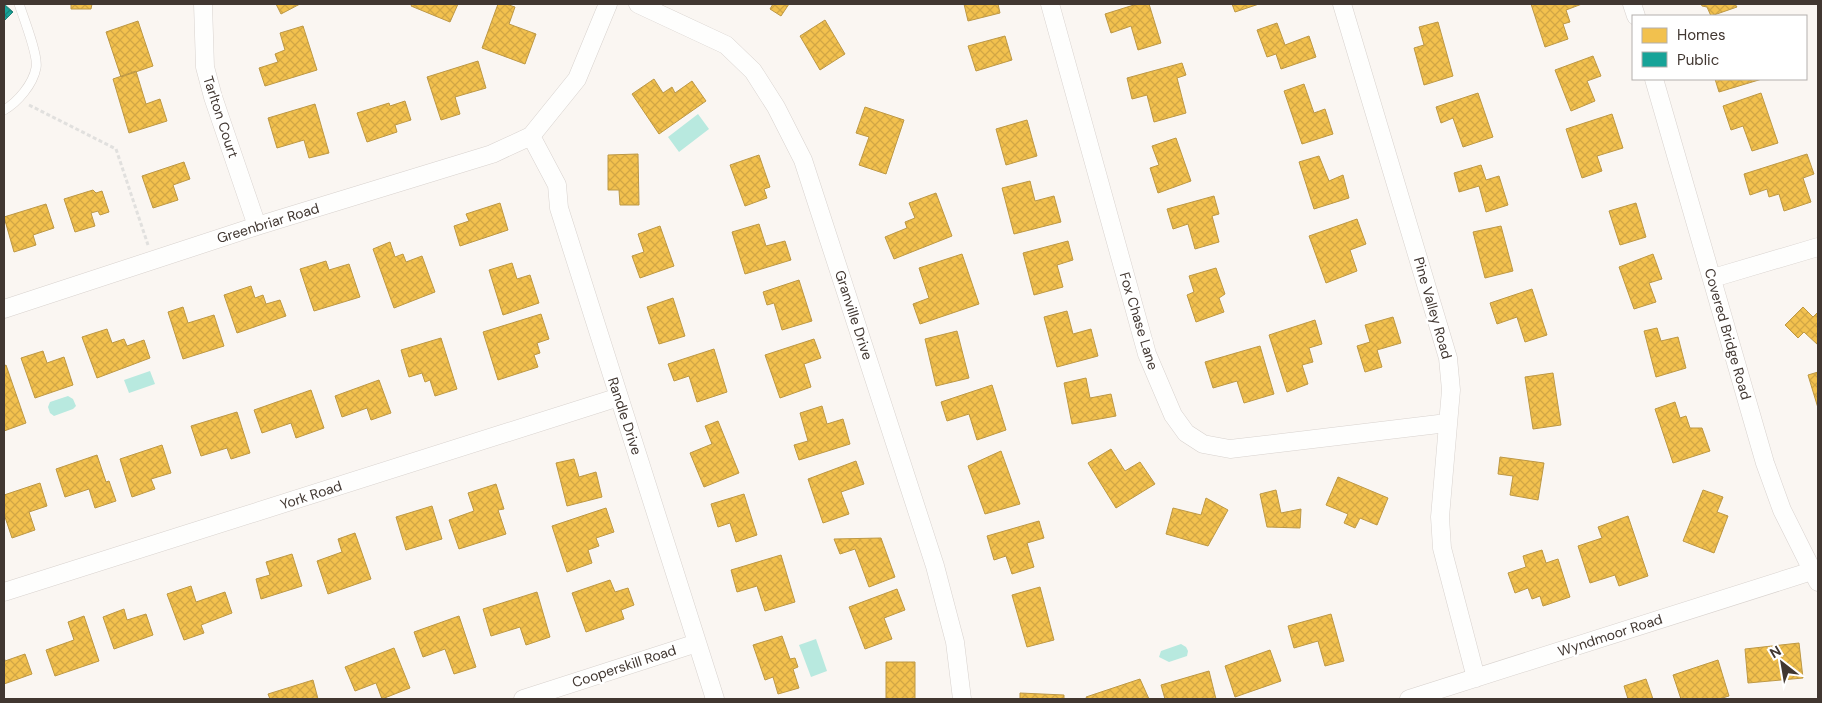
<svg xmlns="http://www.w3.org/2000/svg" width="1822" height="703" font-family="'DM Sans',sans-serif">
  <defs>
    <pattern id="homes-cross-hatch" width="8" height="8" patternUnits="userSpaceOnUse" patternTransform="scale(1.25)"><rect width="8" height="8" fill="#f2c14e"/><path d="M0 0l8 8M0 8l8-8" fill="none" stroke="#d1a645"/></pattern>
    <pattern id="public-cross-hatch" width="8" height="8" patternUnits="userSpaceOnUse" patternTransform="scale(1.25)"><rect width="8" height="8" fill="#17a398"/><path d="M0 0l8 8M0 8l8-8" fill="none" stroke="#16867d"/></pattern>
  </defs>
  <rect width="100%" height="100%" fill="#faf6f2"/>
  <path fill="#b8e9df" d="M698,114L709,129L679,152L668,137Z
    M150,371L155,384L129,393L124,380Z
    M68,396L73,399L76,406L73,409L54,416L50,413L48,407L50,402Z
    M816,639L827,671L811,677L799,645Z
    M1181,644L1186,647L1188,651L1187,656L1169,662L1159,657L1161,651Z"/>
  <path fill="url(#homes-cross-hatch)" stroke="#bd9845" d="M71,4H92L91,9H71Z
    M276,4H300L281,14Z
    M412,4H458L450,22L411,6Z
    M498,4H506L515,7L509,24L536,34L525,64L482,48Z
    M773,4H789L781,16L770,9Z
    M964,4H998L1000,13L968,21Z
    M1137,4H1149L1161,43L1138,50L1131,26L1111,33L1105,14Z
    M1232,4H1259L1235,12Z
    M1531,4H1582L1566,10L1570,22L1563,24L1568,39L1545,47Z
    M1701,4H1735L1737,7L1711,16L1707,7L1702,6Z
    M825,20L845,54L820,70L800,36Z
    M138,21L153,66L121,77L106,32Z
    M1438,22L1453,76L1424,85L1414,48L1424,45L1419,27Z
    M1277,23L1285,45L1309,36L1316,57L1281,69L1276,54L1267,57L1257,30Z
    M303,26L317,70L265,86L259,68L278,62L275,54L285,50L280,33Z
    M1005,36L1012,60L976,71L968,46Z
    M1593,56L1601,76L1587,81L1595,101L1571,111L1555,70Z
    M478,61L486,88L455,97L460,114L441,120L427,77Z
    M1182,63L1186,75L1177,78L1186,113L1154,122L1147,95L1132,99L1127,78Z
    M136,71L146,104L160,99L167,121L129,133L113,79Z
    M654,79L663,93L672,87L675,93L692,81L706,101L659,134L632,94Z
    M1715,79H1762L1719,92Z
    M1304,84L1314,113L1325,109L1333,134L1302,144L1284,91Z
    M1478,93L1493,137L1463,147L1453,118L1441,123L1436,107Z
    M1761,93L1778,143L1752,151L1743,126L1731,130L1723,106Z
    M405,101L411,120L395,125L397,132L367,142L357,113L389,103L390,106Z
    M315,104L329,153L309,158L304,140L277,148L268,118Z
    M865,107L904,120L886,174L859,165L869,137L856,133Z
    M1612,114L1623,148L1597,156L1602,171L1582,178L1566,129Z
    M1027,120L1037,156L1006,165L996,129Z
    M1176,138L1191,181L1158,193L1150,168L1159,165L1152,146Z
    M638,154L639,205H620L619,190H608V155Z
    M1807,154L1814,174L1803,178L1811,202L1784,211L1779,194L1769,197L1767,189L1750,195L1744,174Z
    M759,155L770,187L764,189L767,198L745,206L730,165Z
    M1319,156L1329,181L1343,175L1349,198L1314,209L1299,162Z
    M184,162L190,179L173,185L178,200L153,208L142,176Z
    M1481,165L1486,180L1499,176L1508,205L1486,212L1479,186L1459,192L1454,173Z
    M1030,181L1035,201L1054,196L1061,222L1014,234L1002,188Z
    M93,190L96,193L102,191L109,212L100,215L98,211L91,213L95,226L75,232L64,199Z
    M936,193L952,236L894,259L885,237L907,228L905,222L915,218L909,203Z
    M1214,196L1219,214L1212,216L1219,242L1195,249L1188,224L1173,229L1167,209Z
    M500,203L508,230L460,246L454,226L469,221L466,214Z
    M1636,203L1646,237L1620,245L1609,211Z
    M46,204L54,228L33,235L36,245L14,252L4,217Z
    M1357,219L1366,244L1350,250L1357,271L1326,283L1309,236Z
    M759,224L766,246L785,241L791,260L745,274L732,232Z
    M660,226L674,266L640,278L632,256L644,252L638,234Z
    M1501,226L1513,271L1485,278L1473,232Z
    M1068,241L1073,260L1057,265L1063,287L1034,295L1023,253Z
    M390,242L395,257L403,254L406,262L422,256L435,292L394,308L373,249Z
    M962,254L979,304L920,324L913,304L929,298L919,268Z
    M1653,254L1662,279L1649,283L1656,302L1634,309L1619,267Z
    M326,261L329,270L349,264L360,297L314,311L300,269Z
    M512,263L517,279L530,275L539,303L503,315L489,270Z
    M1216,268L1225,294L1219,298L1224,312L1196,322L1187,295L1194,292L1189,276Z
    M799,280L812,321L782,330L774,303L767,305L763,292Z
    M251,286L255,298L263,295L266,304L280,300L286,316L237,333L224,295Z
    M1532,289L1547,335L1525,342L1517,317L1497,324L1490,303Z
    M673,298L685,336L659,344L647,307Z
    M183,307L188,323L214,315L224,346L183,359L168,312Z
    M1803,307L1813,317L1818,312V345L1804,332L1798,338L1785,325Z
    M1067,311L1073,334L1091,329L1098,356L1057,367L1044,317Z
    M541,314L549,339L537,343L540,353L534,355L538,367L498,380L483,332Z
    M1393,317L1401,343L1377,350L1382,367L1365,372L1357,346L1370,342L1365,325Z
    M1315,320L1322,344L1309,348L1313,362L1302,365L1308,384L1287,392L1269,335Z
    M1657,328L1661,341L1678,337L1686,368L1656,377L1644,331Z
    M107,329L112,343L124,339L127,346L144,340L150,358L97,378L82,337Z
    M957,331L969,378L936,386L925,339Z
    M441,338L457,389L435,396L430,380L425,382L422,373L409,377L401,350Z
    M814,339L821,358L804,364L811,387L780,398L765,355Z
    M1260,346L1274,394L1244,403L1237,381L1213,388L1205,362Z
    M714,349L727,392L697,402L689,376L674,381L668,364Z
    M43,351L47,363L64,357L73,385L35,398L21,358Z
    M6,365L26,423L4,431V366Z
    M1818,372V408L1808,375Z
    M1553,373L1561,425L1533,429L1525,377Z
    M1086,378L1090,398L1111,394L1116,416L1072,424L1064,383Z
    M379,380L391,413L371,420L367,408L342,417L335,396Z
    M992,385L1006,430L977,440L969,414L947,421L941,402Z
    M311,390L324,428L296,438L291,423L262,433L254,410Z
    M1675,402L1680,418L1686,416L1690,428H1702L1710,451L1673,463L1655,409Z
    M822,406L827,424L843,419L850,444L799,460L794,445L808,441L800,413Z
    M237,412L250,453L231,459L227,448L201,456L191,426Z
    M718,421L739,473L704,487L690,453L712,444L705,426Z
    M162,445L171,473L151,479L155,489L132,497L120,459Z
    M1111,449L1125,471L1140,462L1155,484L1116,508L1088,463Z
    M1001,451L1020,504L985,514L968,466Z
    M97,455L106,482L109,481L116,501L95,508L89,489L65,497L56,469Z
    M1500,457L1544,463L1538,500L1510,495L1513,476L1498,474Z
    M574,459L579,477L596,472L602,497L567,506L556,463Z
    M856,461L864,484L841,492L849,514L823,523L808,479Z
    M1338,477L1388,498L1377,525L1360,518L1355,528L1344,523L1348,514L1326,505Z
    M40,483L47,506L29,512L35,530L12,538L4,514V495Z
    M496,484L504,509L498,510L506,534L459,549L449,520L474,511L468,493Z
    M1276,490L1281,513L1301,509L1300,528L1267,527L1260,494Z
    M1703,490L1723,497L1717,512L1728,516L1714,553L1683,541Z
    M744,494L757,535L736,542L730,523L718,527L711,504Z
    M1206,498L1228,510L1208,546L1166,534L1173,508L1201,515Z
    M432,506L442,539L406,550L396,517Z
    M606,508L614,532L596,538L599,546L588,550L592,563L567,572L552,526Z
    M1628,516L1648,576L1619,586L1615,575L1590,583L1578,546L1602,538L1598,527Z
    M1039,521L1044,538L1027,543L1034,567L1012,574L1006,556L994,560L987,536Z
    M355,533L371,579L328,594L317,561L342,552L338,539Z
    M881,538L895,577L869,587L855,549L840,554L834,539Z
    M1542,550L1546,563L1558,559L1570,597L1543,606L1540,596L1532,599L1528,588L1515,593L1508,573L1526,567L1523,556Z
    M292,554L302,586L261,599L256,579L270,575L266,562Z
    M781,555L795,602L765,611L757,586L737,592L731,570Z
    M610,580L615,592L628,588L634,605L621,610L624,619L586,632L572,593Z
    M191,586L196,602L225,592L232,613L201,625L204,633L184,640L167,594Z
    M1040,587L1054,640L1027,647L1012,595Z
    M897,589L905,610L884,618L892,639L865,649L849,607Z
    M537,592L550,637L526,645L520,627L491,636L483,609Z
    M124,609L127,620L146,614L153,635L114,649L103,617Z
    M1331,614L1344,661L1325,666L1318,641L1294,648L1288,626Z
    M84,616L99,661L55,676L46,650L74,640L68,622Z
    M459,616L476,667L454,674L445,649L423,657L414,632Z
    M782,636L790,659L795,658L798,667L793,669L799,688L778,694L773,677L765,680L753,645Z
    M1799,643L1803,678L1748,683L1745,649Z
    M394,648L410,688L382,699L376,683L355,691L345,667Z
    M1270,650L1281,681L1235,697L1225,666Z
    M25,654L32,674L4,684V656L5,661Z
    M1718,660L1729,696L1719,699H1681L1673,675Z
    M886,662H915V699H886Z
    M1209,671L1216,699H1165L1161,685Z
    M1140,679L1149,699H1087L1086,697Z
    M1646,679L1653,699H1628L1624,686Z
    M313,680L318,699H270L268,694Z
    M1020,693L1064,695V699H1020Z"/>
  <path fill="url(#public-cross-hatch)" stroke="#248379" d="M4,4L13,12L4,21Z"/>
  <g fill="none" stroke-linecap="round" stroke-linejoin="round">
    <defs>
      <path id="service" d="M4,110C18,102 33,84 36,68C39,57 23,16 19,4"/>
      <path id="minor" d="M203,4L205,67L213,97L257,226
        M638,4L726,45L753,71L776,107L803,160L935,566L955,642L962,699
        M1050,4L1147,354L1173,415L1186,433L1203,444L1230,449L1447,423
        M1342,4L1448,358L1451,390L1440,517L1442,548L1476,678
        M1632,4L1636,16
        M1654,79L1765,463L1782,510L1818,582
        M531,136L557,185L559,208L715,699
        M1713,278L1818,247
        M4,309L257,226L492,154L531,136L577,79L608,4
        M4,592L619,397
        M523,699L697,643
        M1409,699L1812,571"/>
    </defs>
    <use href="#service" stroke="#d8d2ce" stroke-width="10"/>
    <use href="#minor" stroke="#d8d2ce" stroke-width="19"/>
    <path stroke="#e1e0de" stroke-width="3" stroke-dasharray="4 2.5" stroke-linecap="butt" d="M29,105L116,149L148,245"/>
    <use href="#service" stroke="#fefefd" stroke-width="9"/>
    <use href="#minor" stroke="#fefefd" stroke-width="18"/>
  </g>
  <g text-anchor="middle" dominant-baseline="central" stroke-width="5" stroke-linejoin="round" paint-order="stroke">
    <g font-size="14" fill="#413731" stroke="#fff">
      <text transform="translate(221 117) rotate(72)">Tarlton Court</text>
      <text transform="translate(268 223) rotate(-17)">Greenbriar Road</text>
      <text transform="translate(1433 308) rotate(74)">Pine Valley Road</text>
      <text transform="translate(854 315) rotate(72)">Granville Drive</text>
      <text transform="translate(1139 321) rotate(73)">Fox Chase Lane</text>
      <text transform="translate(1728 334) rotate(74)">Covered Bridge Road</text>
      <text transform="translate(625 416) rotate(72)">Randle Drive</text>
      <text transform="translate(311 495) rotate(-18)">York Road</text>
      <text transform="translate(1610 635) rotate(-18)">Wyndmoor Road</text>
      <text transform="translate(624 666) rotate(-18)">Cooperskill Road</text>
    </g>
  </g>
  <rect width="1822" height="703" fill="none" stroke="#413731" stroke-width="10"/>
  <rect x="1632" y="15" width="175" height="65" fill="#ffffff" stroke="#b3afad"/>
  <rect x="1642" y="28" width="25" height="15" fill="#f2c14e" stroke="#b3afad"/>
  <text x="1677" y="40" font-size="15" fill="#413731">Homes</text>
  <rect x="1642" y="52" width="25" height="15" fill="#17a398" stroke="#b3afad"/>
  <text x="1677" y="65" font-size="15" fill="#413731">Public</text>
  <g transform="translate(1782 663) rotate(329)" stroke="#ffffff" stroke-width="4" paint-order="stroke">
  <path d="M0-4L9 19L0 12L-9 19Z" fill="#413731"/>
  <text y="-8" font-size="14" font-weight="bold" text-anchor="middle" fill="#413731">N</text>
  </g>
</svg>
